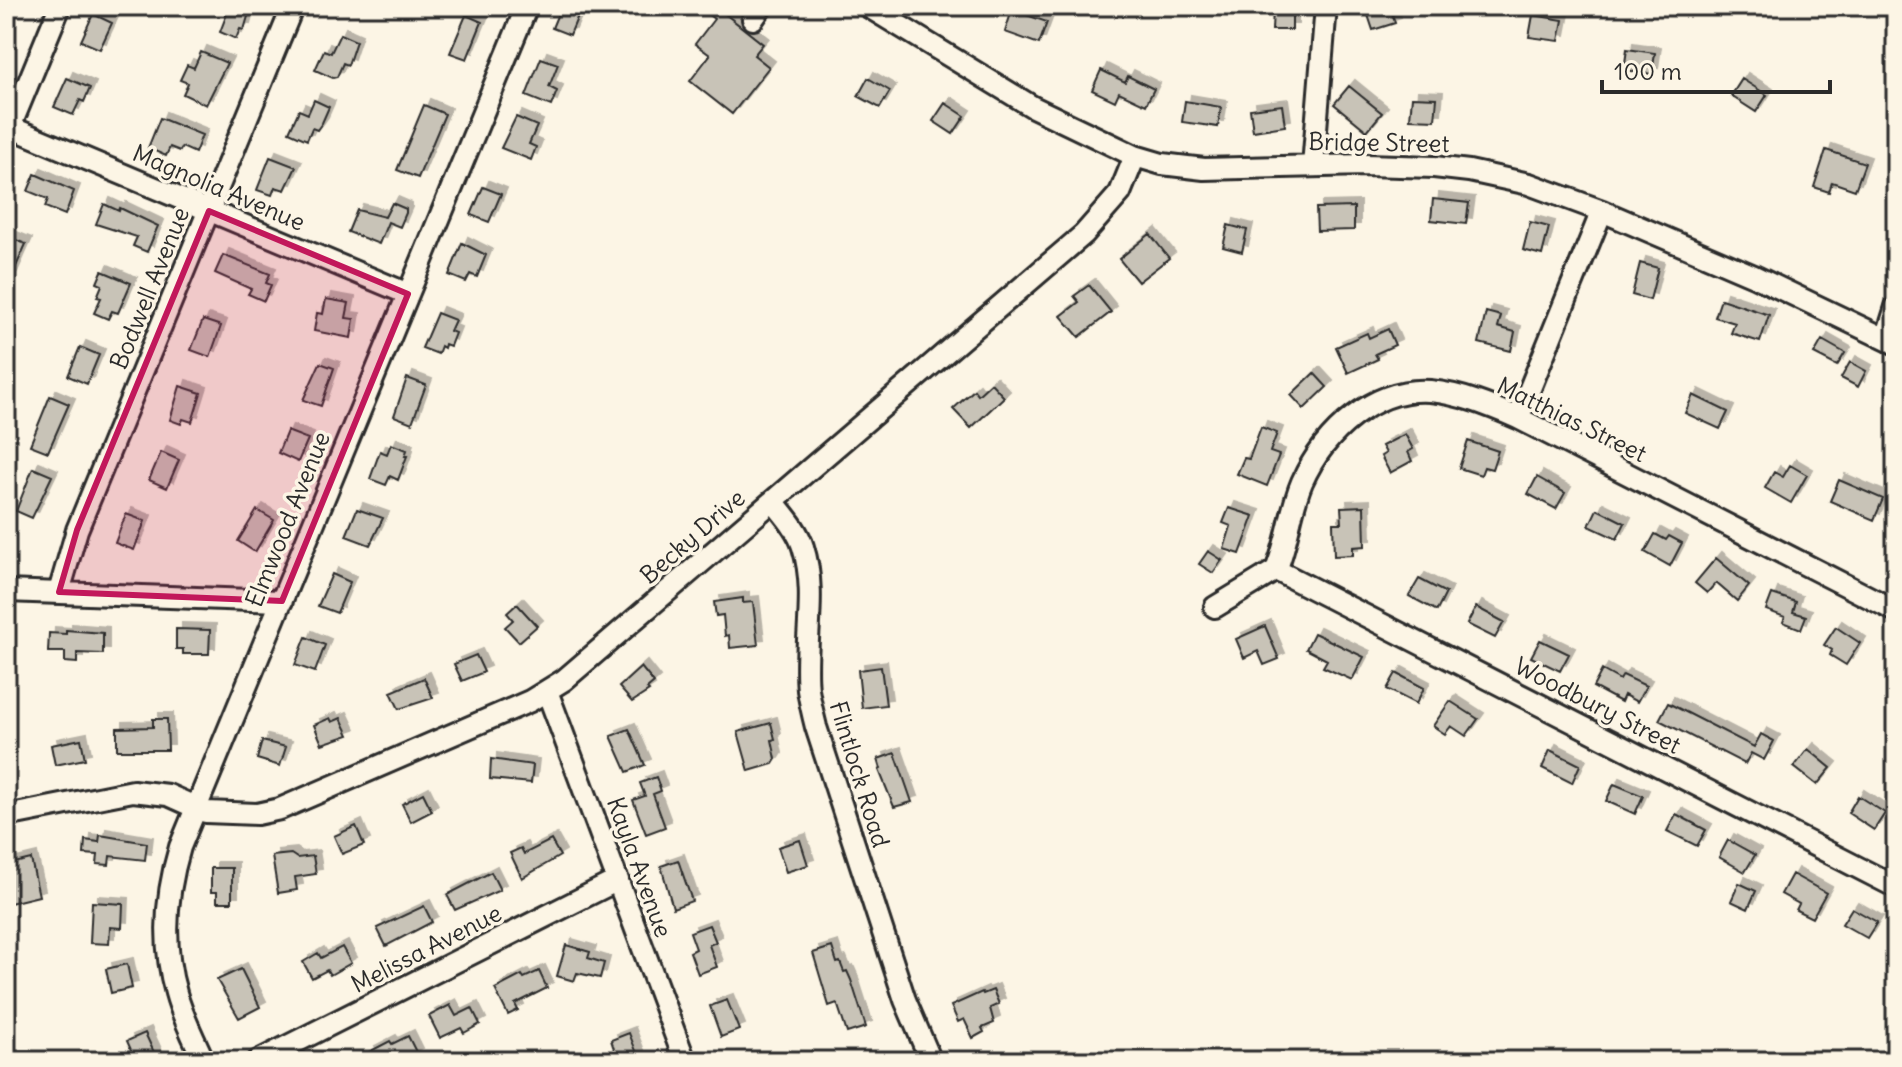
<svg xmlns="http://www.w3.org/2000/svg" width="1902" height="1067" font-family="Delius,sans-serif">
  <defs>
    <filter id="shadow"><feDropShadow dx="6" dy="-6" stdDeviation="0" flood-color="#0004"/></filter>
  </defs>
  <rect width="100%" height="100%" fill="#fcf5e5"/>
  <filter id="ink" filterUnits="userSpaceOnUse"><feTurbulence type="fractalNoise" baseFrequency=".0125" numOctaves="2"/><feDisplacementMap in="SourceGraphic" scale="16" xChannelSelector="R" yChannelSelector="G"/><feConvolveMatrix kernelMatrix="1 2 1 2 8 2 1 2 1" color-interpolation-filters="sRGB"/></filter>
  <g filter="url(#ink)">
    <path fill="#c8c3b7" stroke="#2b2b2b" stroke-width="2" filter="url(#shadow)" d="M230,6H251L244,30L240,29L236,39L220,32Z
      M561,6H582L570,35L552,28Z
      M716,6H730L724,13L763,44L754,55L769,67L732,114L690,81L710,55L695,44L714,19L709,15Z
      M1365,6H1390L1395,23L1373,30Z
      M1273,9L1292,10V30H1272Z
      M1012,10L1047,22L1039,44L1005,32Z
      M93,14L112,23L100,49L81,41Z
      M466,15L482,22L467,59L450,53Z
      M1533,15L1563,20L1559,41L1529,37Z
      M340,34L356,41L348,65L343,63L337,77L333,78L315,70L324,50L331,53Z
      M1627,49L1655,53L1652,74L1624,70Z
      M201,52L227,63L206,105L183,94L188,83L180,80L187,65L194,68Z
      M541,58L558,64L549,87L557,91L551,106L526,96Z
      M1101,70L1125,82L1128,76L1154,89L1146,105L1119,92L1115,101L1092,90Z
      M67,78L90,88L84,102L80,100L73,115L54,107Z
      M868,78L890,91L880,108L858,96Z
      M1742,79L1767,95L1756,112L1731,96Z
      M1349,86L1382,113L1367,131L1334,104Z
      M1412,97L1437,98L1435,120L1410,119Z
      M314,100L329,107L322,123L317,130L312,128L307,140L289,132L299,110L308,114Z
      M1185,101L1221,107L1218,127L1182,122Z
      M945,103L965,116L953,134L933,121Z
      M424,105L445,114L418,178L397,170Z
      M1282,105L1285,126L1253,131L1250,109Z
      M516,117L537,126L529,144L536,147L531,160L501,148Z
      M160,118L202,135L195,153L182,147L180,151L170,147L166,156L148,148Z
      M1826,150L1865,163L1855,190L1832,182L1829,192L1814,187Z
      M270,157L296,167L285,190L275,187L272,195L257,190Z
      M35,174L74,191L65,215L45,207L48,199L28,191Z
      M483,187L501,194L489,222L471,215Z
      M1433,199L1469,203L1466,224L1431,220Z
      M392,203L406,209V213L400,227L388,222L379,244L348,232L357,210L385,217Z
      M104,204L119,211L120,208L158,226L147,252L133,246L137,237L96,224Z
      M1354,207V230L1317,231L1316,208Z
      M1530,222L1549,227L1542,255L1523,250Z
      M1228,225L1247,230L1242,252L1223,247Z
      M1150,234L1169,258L1138,282L1119,259Z
      M6,236L26,244L6,289Z
      M462,243L486,255L477,277L470,274L466,282L449,275Z
      M223,255L270,274L266,283L271,285L264,301L248,294L251,289L215,273Z
      M1640,263L1658,268L1650,300L1632,295Z
      M102,271L131,283L118,313L112,311L108,319L94,313L101,298L97,297L102,285L97,283Z
      M1089,285L1111,312L1079,337L1061,316L1079,302L1074,296Z
      M326,299L349,303L346,318L354,319L351,338L314,331L317,313L323,314Z
      M1721,299L1769,315L1760,342L1731,333L1735,323L1715,317Z
      M1486,312L1501,316L1498,327L1515,332L1511,351L1479,343Z
      M437,313L455,320L450,331L455,333L450,346L445,344L444,348L441,346L438,354L422,348Z
      M203,320L221,326L210,357L191,350Z
      M1388,329L1395,345L1375,354L1378,359L1348,373L1336,347L1367,333L1369,338Z
      M1822,340L1845,353L1837,366L1814,354Z
      M80,347L99,355L87,384L68,376Z
      M1850,362L1866,371L1858,387L1841,378Z
      M320,363L334,368L321,406L303,400Z
      M1314,373L1327,387L1304,409L1291,395Z
      M407,378L426,385L412,423L394,416Z
      M991,383L1004,397L971,428L953,409L974,390L978,395Z
      M180,386L201,393L192,422L183,419L181,424L170,420Z
      M1693,395L1728,412L1720,429L1685,413Z
      M50,396L69,404L48,452L30,445Z
      M1261,427L1277,433L1270,452L1279,455L1267,486L1237,474L1244,458L1249,459Z
      M287,431L308,439L298,462L278,453Z
      M1405,434L1413,449L1408,452L1412,461L1390,473L1381,456L1386,453L1382,446Z
      M1468,441L1498,451L1492,469L1484,467L1481,475L1459,468Z
      M391,444L407,450L405,456H407L398,480L390,476L386,485L370,479L380,451L387,454Z
      M161,452L179,460L167,488L149,480Z
      M1790,465L1807,475L1791,503L1765,488L1774,472L1783,477Z
      M33,468L52,476L32,518L16,511Z
      M1537,477L1565,493L1556,509L1528,494Z
      M1839,480L1883,499L1874,520L1830,501Z
      M1364,506L1365,546L1353,547V555L1334,556L1333,523H1342L1341,507Z
      M1229,508L1254,516L1240,554L1224,549L1231,526L1223,523Z
      M357,509L383,518L370,545L346,536Z
      M1597,509L1625,523L1617,539L1589,526Z
      M257,510L274,520L255,552L238,541Z
      M126,514L145,521L134,550L115,543Z
      M1655,534L1666,540L1669,536L1682,543L1670,566L1645,552Z
      M1208,551L1222,560L1213,573L1199,564Z
      M1716,558L1749,586L1737,601L1716,583L1707,593L1695,583Z
      M332,574L350,582L337,613L318,606Z
      M1419,579L1446,593L1437,611L1409,596Z
      M1772,594L1796,602L1793,612L1806,616L1801,629L1783,622L1785,617L1766,610Z
      M743,598V603L753,602L758,645L730,648L729,635L725,636L723,615L716,616L714,602Z
      M517,604L537,626L519,642L505,627L513,620L507,613Z
      M1476,607L1504,622L1495,638L1467,624Z
      M1265,626L1279,659L1264,665L1258,651L1244,658L1236,639Z
      M1836,627L1860,643L1846,665L1830,655L1832,650L1824,645Z
      M176,629L210,630L209,654H183V649H176Z
      M66,630L103,633V654L77,653V663L65,662V652H48L49,633L66,634Z
      M1314,633L1364,657L1352,680L1323,667L1327,660L1306,649Z
      M306,637L325,645L315,672L295,665Z
      M1540,640L1569,654L1560,671L1531,657Z
      M476,655L484,672L462,681L454,664Z
      M641,667L654,683L647,689L649,691L632,702L619,687Z
      M881,667L886,705L862,708L858,670Z
      M1602,670L1620,680L1623,675L1646,686L1637,702L1624,695L1621,702L1593,687Z
      M1396,673L1424,688L1416,704L1387,689Z
      M424,678L433,698L399,709L391,692Z
      M1450,701L1478,719L1466,736L1451,726L1445,734L1433,726Z
      M1668,703L1754,747L1761,734L1774,741L1764,760L1751,753L1745,764L1659,720Z
      M330,718L332,722L341,718L349,735L322,744L314,725Z
      M153,719H167L168,750H117V728L153,727Z
      M771,723L775,739L772,740L776,759L773,764L749,771L738,732Z
      M629,729L645,765L627,772L611,736Z
      M81,739L85,759L55,765L51,745Z
      M262,741L286,747L280,766L257,759Z
      M1808,749L1831,768L1817,785L1794,767Z
      M1550,750L1580,765L1572,783L1542,768Z
      M895,753L912,802L894,807L879,770L881,769L878,759Z
      M491,759L533,765L531,783L490,779Z
      M656,777L661,791L653,794L665,827L646,834L633,800L645,796L640,783Z
      M1614,784L1643,796L1635,814L1606,801Z
      M423,793L432,811L411,822L402,804Z
      M1858,796L1885,813L1874,830L1848,813Z
      M1676,814L1706,830L1697,846L1667,831Z
      M356,826L364,845L342,854L334,836Z
      M100,835L147,843L145,860L110,856L109,865L97,864L98,855L84,854L85,840L99,842Z
      M551,840L560,856L522,878L510,853L521,848L524,854Z
      M800,840L808,865L786,872L778,847Z
      M1728,840L1755,855L1745,872L1719,857Z
      M291,854L297,858L313,856L316,874L295,877L297,890L278,893L272,856Z
      M31,859L39,896L6,904V865Z
      M678,860L692,901L673,908L661,866Z
      M211,868H232V902H217V892H211Z
      M491,872L500,890L455,910L447,895Z
      M1792,874L1826,893L1812,918L1796,910L1799,904L1781,894Z
      M1739,883L1756,891L1748,909L1731,901Z
      M92,902L123,904L122,928L110,927L109,944L90,943Z
      M424,906L432,922L386,946L377,928Z
      M1852,908L1877,922L1867,938L1842,924Z
      M709,925L716,942L709,945L717,967L698,974L690,952L696,949L690,932Z
      M566,945L590,952L588,958L604,963L600,978L577,973L574,981L557,976Z
      M342,947L351,963L330,975L327,970L312,978L303,962L318,953L321,958Z
      M832,947L837,963L840,962L844,972L847,971L851,980L866,1027L847,1033L837,1003L829,1006L813,953Z
      M127,964L132,988L111,993L106,969Z
      M241,969L260,1007L239,1018L217,980Z
      M539,971L547,988L515,1004L518,1010L508,1015L495,989L522,975L524,978Z
      M993,990L999,1004L990,1008L994,1023L982,1028L984,1032L973,1038L964,1019L958,1022L951,1006L982,992L983,994Z
      M727,1000L739,1030L721,1037L710,1006Z
      M450,1005L456,1016L472,1008L480,1024L464,1033L461,1028L440,1038L429,1016Z
      M145,1033L158,1061H136L127,1041Z
      M629,1033L638,1056L618,1061L611,1040Z
      M408,1036L417,1054L402,1061H374L369,1052L390,1041L392,1044Z"/>
    <g fill="none" stroke-linecap="round" stroke-linejoin="round">
      <defs>
        <path id="minor" d="M867,6L1033,107L1135,156L1162,164L1204,169L1366,165L1434,167L1469,171L1529,184L1602,211L1754,276L1896,344
          M753,19L762,6
          M10,127L408,294
          M6,137L60,6
          M1313,166L1326,6
          M1886,339L1896,307
          M1518,418L1602,211
          M773,501C784,515 798,530 803,547C818,594 803,643 808,690C810,702 813,715 816,727L905,1000L931,1061
          M1276,570L1896,887
          M6,591L282,601
          M59,592L77,530L293,6
          M1215,607L1276,570C1288,542 1290,510 1302,482C1324,433 1374,387 1430,391C1461,394 1490,406 1518,418L1896,611
          M547,691L685,1061
          M6,816L133,791L168,795L206,812L257,814L280,809L530,701L564,680L1084,234L1120,193L1135,156
          M204,1061C194,1039 182,1016 176,993C162,945 166,894 180,847L527,6
          M258,1061L618,880"/>
      </defs>
      <use href="#minor" stroke="#2b2b2b" stroke-width="26"/>
      <use href="#minor" stroke="#fcf5e5" stroke-width="20"/>
    </g>
  </g>
  <path fill="#c2185b" fill-opacity="0.2" stroke="#c2185b" stroke-width="6" stroke-linejoin="round" d="M209,211L408,294L282,601L59,592L77,530Z"/>
  <g text-anchor="middle" dominant-baseline="central" stroke-width="7" stroke-linejoin="round" paint-order="stroke">
    <g font-size="24" fill="#2b2b2b" stroke="#fcf5e5">
      <text transform="translate(1379 142) rotate(1)">Bridge Street</text>
      <text transform="translate(219 187) rotate(23)">Magnolia Avenue</text>
      <text transform="translate(149 288) rotate(-68)">Bodwell Avenue</text>
      <text transform="translate(1572 419) rotate(26)">Matthias Street</text>
      <text transform="translate(287 519) rotate(-68)">Elmwood Avenue</text>
      <text transform="translate(692 536) rotate(-41)">Becky Drive</text>
      <text transform="translate(1598 705) rotate(27)">Woodbury Street</text>
      <text transform="translate(860 774) rotate(73)">Flintlock Road</text>
      <text transform="translate(640 867) rotate(70)">Kayla Avenue</text>
      <text transform="translate(426 948) rotate(-27)">Melissa Avenue</text>
    </g>
  </g>
  <rect width="1902" height="1067" fill="none" stroke="#fcf5e5" stroke-width="32"/>
  <rect x="16" y="16" width="1870" height="1035" fill="none" stroke="#2b2b2b" stroke-width="3" filter="url(#ink)"/>
  <path d="M1602 80v12h228v-12" fill="none" stroke="#2b2b2b" stroke-width="4"/>
  <text x="1614" y="80" font-size="24" fill="#2b2b2b" stroke="#fcf5e5" stroke-width="6" paint-order="stroke">100 m</text>
</svg>
